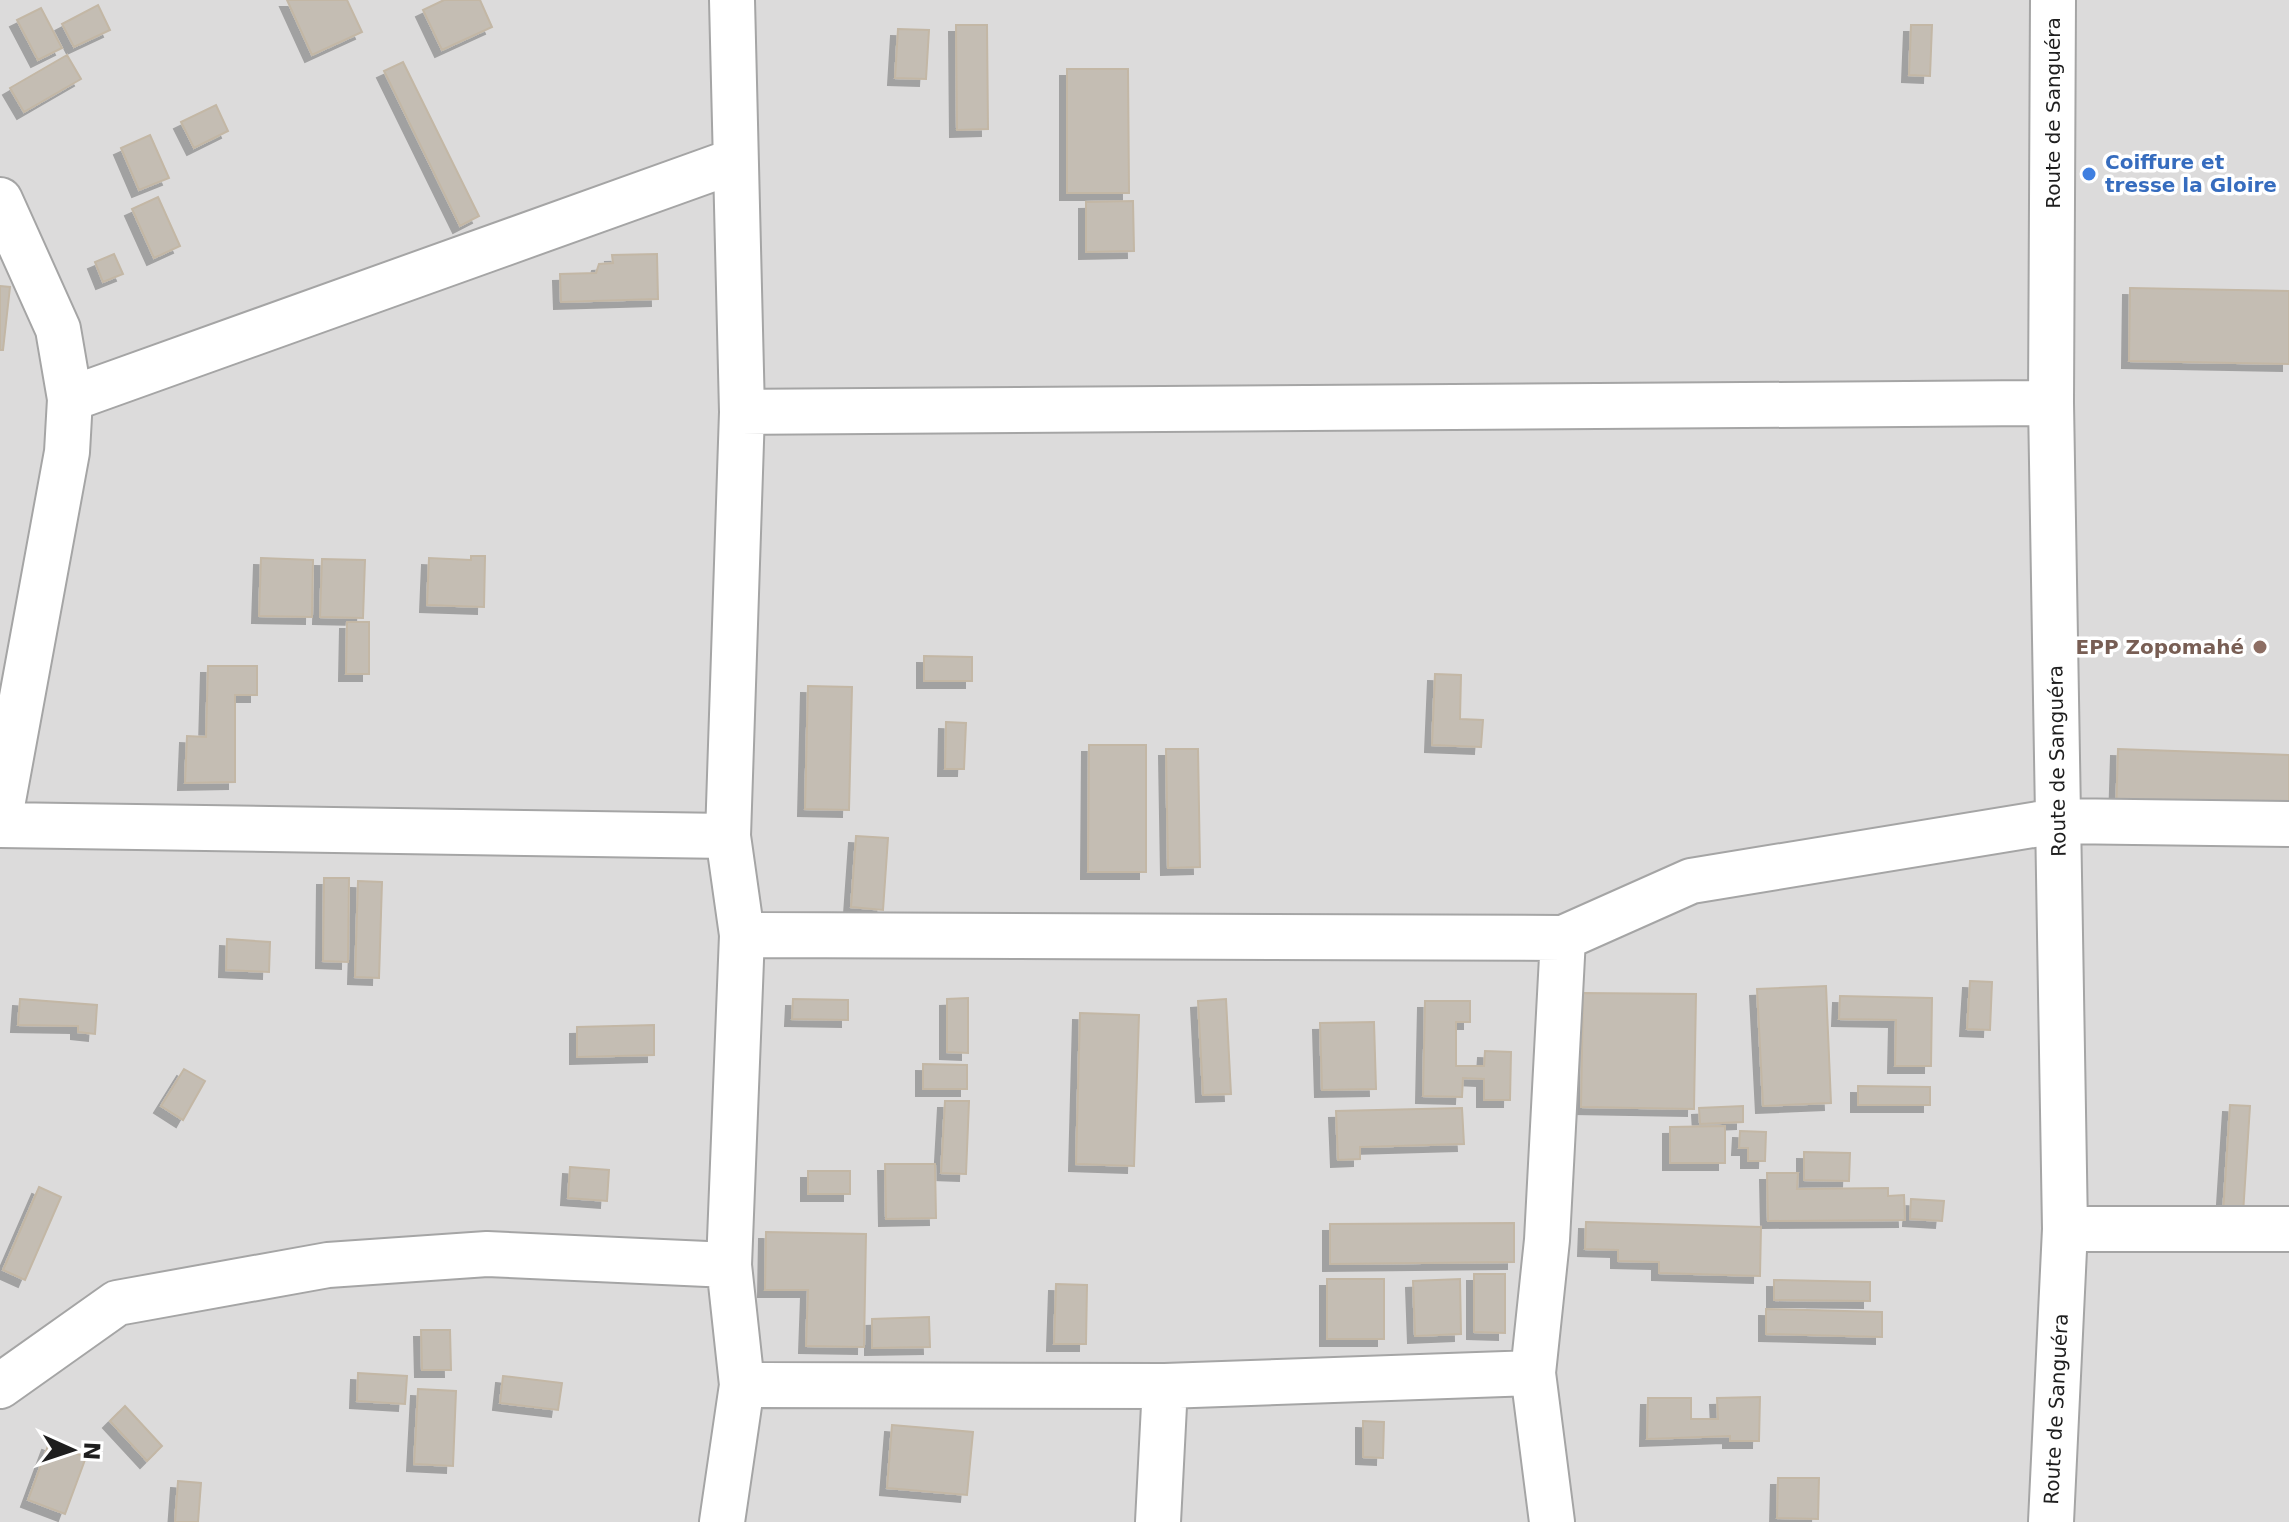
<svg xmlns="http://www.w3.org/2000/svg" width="2289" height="1522" font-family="'DejaVu Sans',sans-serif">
  <defs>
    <filter id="shadow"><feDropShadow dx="-7" dy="7" stdDeviation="0" flood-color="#0004"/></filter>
  </defs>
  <rect width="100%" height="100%" fill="#f0eee4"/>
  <path fill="#dcdbdb" d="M0,0H2289V1522H0Z"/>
  <path fill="#c4bdb3" stroke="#c3b7a5" stroke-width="2" filter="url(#shadow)" d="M287,0H347L362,32L312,55Z
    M444,0H480L492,27L442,50L423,10Z
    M98,5L110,30L74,47L62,24Z
    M41,8L62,48L38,60L17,20Z
    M956,25H987L988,129L957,130Z
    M1911,25H1932L1930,76L1909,75Z
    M898,29L929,30L926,79L895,78Z
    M67,55L81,79L24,112L10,88Z
    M403,62L479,216L460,226L384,71Z
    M1067,69H1128L1129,193H1067Z
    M216,105L228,131L194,148L181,122Z
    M150,135L169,178L139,190L121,148Z
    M158,197L180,246L154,258L132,209Z
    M1133,201L1134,251L1086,252V202Z
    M114,254L123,274L103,282L95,262Z
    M657,254L658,299L561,302L560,274L596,273L599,264L613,263L612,255Z
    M0,286L10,287L3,350H0Z
    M2130,288L2289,291V364L2129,361Z
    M471,556H485L484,607L427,605L429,558L471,560Z
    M261,558L313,560L312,617L259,616Z
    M322,559L365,560L363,618L320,617Z
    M347,622H369V674H346Z
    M924,656L972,657V681H924Z
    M208,666H257V695H235V782L185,783L187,736L206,737Z
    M1435,674L1461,675L1460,719L1483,720L1481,747L1432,745Z
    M808,686L852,687L849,810L805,809Z
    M946,722L966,723L964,769H945Z
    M1089,745H1146V872H1088Z
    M1166,749H1198L1200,867L1168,868Z
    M2118,749L2289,755V822L2116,816Z
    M856,836L888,838L883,910L851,907Z
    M324,878H349L348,962L323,961Z
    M358,881L382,882L379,978L355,977Z
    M227,939L270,942L269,972L226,970Z
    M1970,981L1992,982L1990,1030L1967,1029Z
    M1826,986L1831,1103L1763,1106L1757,989Z
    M1583,993L1696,994L1694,1109L1581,1107Z
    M1840,996L1932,998L1931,1066H1895L1896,1020L1839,1019Z
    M968,998V1053L947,1052V999Z
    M20,999L97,1005L95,1034L78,1032V1026L18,1025Z
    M793,999L848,1000V1020L792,1019Z
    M1226,999L1231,1094L1203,1095L1198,1001Z
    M1425,1001H1470V1022H1456V1066H1484L1485,1051L1511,1052L1510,1100H1484V1079L1463,1078L1462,1097L1423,1096Z
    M1080,1013L1139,1015L1134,1166L1076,1164Z
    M1374,1022L1376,1089L1322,1090L1320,1023Z
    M654,1025V1055L577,1057V1027Z
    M923,1064L967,1065V1089H923Z
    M184,1069L205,1081L183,1120L161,1106Z
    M1858,1086L1930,1087V1105H1858Z
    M945,1101H969L966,1174L941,1173Z
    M2230,1105L2250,1106L2243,1214L2223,1213Z
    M1743,1106V1122L1700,1124L1699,1108Z
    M1462,1108L1464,1144L1360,1147V1159L1338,1160L1336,1111Z
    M1725,1126V1163H1670V1127Z
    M1740,1131L1766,1132L1765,1161H1748V1148H1739Z
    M1804,1152L1850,1153L1849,1181L1804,1180Z
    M885,1164H935L936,1218L886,1219Z
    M570,1167L609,1170L607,1201L568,1198Z
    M808,1171H850V1194H808Z
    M1767,1173H1798L1797,1189L1888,1188V1196L1904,1195L1905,1220L1768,1221Z
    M39,1187L61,1197L25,1280L3,1270Z
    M1911,1199L1944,1201L1942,1221L1910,1219Z
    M1586,1222L1761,1227L1760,1276L1659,1273V1262L1618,1261V1250L1585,1249Z
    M1514,1223V1262L1330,1264V1224Z
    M766,1232L866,1234L864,1347L806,1346L808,1290H765Z
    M1474,1274H1505V1333L1474,1332Z
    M1327,1279H1384V1339H1327Z
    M1460,1279L1461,1334L1415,1336L1413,1281Z
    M1774,1280L1870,1282V1301L1774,1300Z
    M1056,1284L1087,1285L1086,1344H1054Z
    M1766,1309L1882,1312V1337L1766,1334Z
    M929,1317L930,1347L872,1348V1319Z
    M421,1330H450L451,1370H422Z
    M358,1373L407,1376L405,1404L357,1401Z
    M503,1376L562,1383L558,1410L500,1403Z
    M418,1389L456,1391L453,1466L414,1464Z
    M1760,1397L1759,1441H1730V1436L1647,1439L1648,1398H1691V1419H1718L1717,1398Z
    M125,1406L162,1446L147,1461L110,1421Z
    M1363,1421L1384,1422L1383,1458L1363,1457Z
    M892,1425L973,1432L967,1495L887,1488Z
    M49,1443L86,1457L65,1514L28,1500Z
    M1778,1478H1819L1818,1519L1777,1518Z
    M178,1481L201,1483L198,1522H175Z"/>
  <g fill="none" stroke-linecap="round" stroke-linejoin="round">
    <defs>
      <path id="minor" d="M0,200L58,329L70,399L67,452L0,817
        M70,399L734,161
        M742,412L2051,403
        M0,825L728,836
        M742,935L1563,938L1691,881L2057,821L2289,824
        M2065,1229H2289
        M742,1385L1165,1386L1533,1373
        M0,1386L117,1303L328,1265L487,1254L729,1265
        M722,1522L742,1385L729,1265L742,935L728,836L742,412L732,0
        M1158,1522L1165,1386
        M1552,1522L1533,1373L1547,1240L1563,938
        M2051,1522L2065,1229L2051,403L2053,0"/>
    </defs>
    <use href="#minor" stroke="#a5a5a5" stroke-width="48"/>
    <use href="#minor" stroke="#fff" stroke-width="44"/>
  </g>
  <circle fill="#3f7fe0" stroke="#fff" stroke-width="3" cx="2089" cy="174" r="8"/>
  <circle fill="#8d6e63" stroke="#fff" stroke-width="3" cx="2260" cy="647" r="8"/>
  <g text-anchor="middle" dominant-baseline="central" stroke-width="7" stroke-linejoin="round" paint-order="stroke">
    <g font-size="20" fill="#1e1e1e" stroke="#fff">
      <text transform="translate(2053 113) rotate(-90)">Route de Sanguéra</text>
      <text transform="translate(2057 761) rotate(-91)">Route de Sanguéra</text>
      <text transform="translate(2056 1409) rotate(-87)">Route de Sanguéra</text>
    </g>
    <g font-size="20" font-weight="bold" fill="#366cbe" stroke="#fff" text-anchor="start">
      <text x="2105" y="162">Coiffure et<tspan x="2105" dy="23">tresse la Gloire</tspan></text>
    </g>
    <g font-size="20" font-weight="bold" fill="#785e54" stroke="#fff" text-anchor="end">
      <text x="2244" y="647">EPP Zopomahé</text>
    </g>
  </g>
  <g transform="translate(72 1450) rotate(93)" stroke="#ffffff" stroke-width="6" paint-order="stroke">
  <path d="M0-6L14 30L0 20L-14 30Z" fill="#1e1e1e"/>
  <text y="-12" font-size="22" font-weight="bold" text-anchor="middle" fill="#1e1e1e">N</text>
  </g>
</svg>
